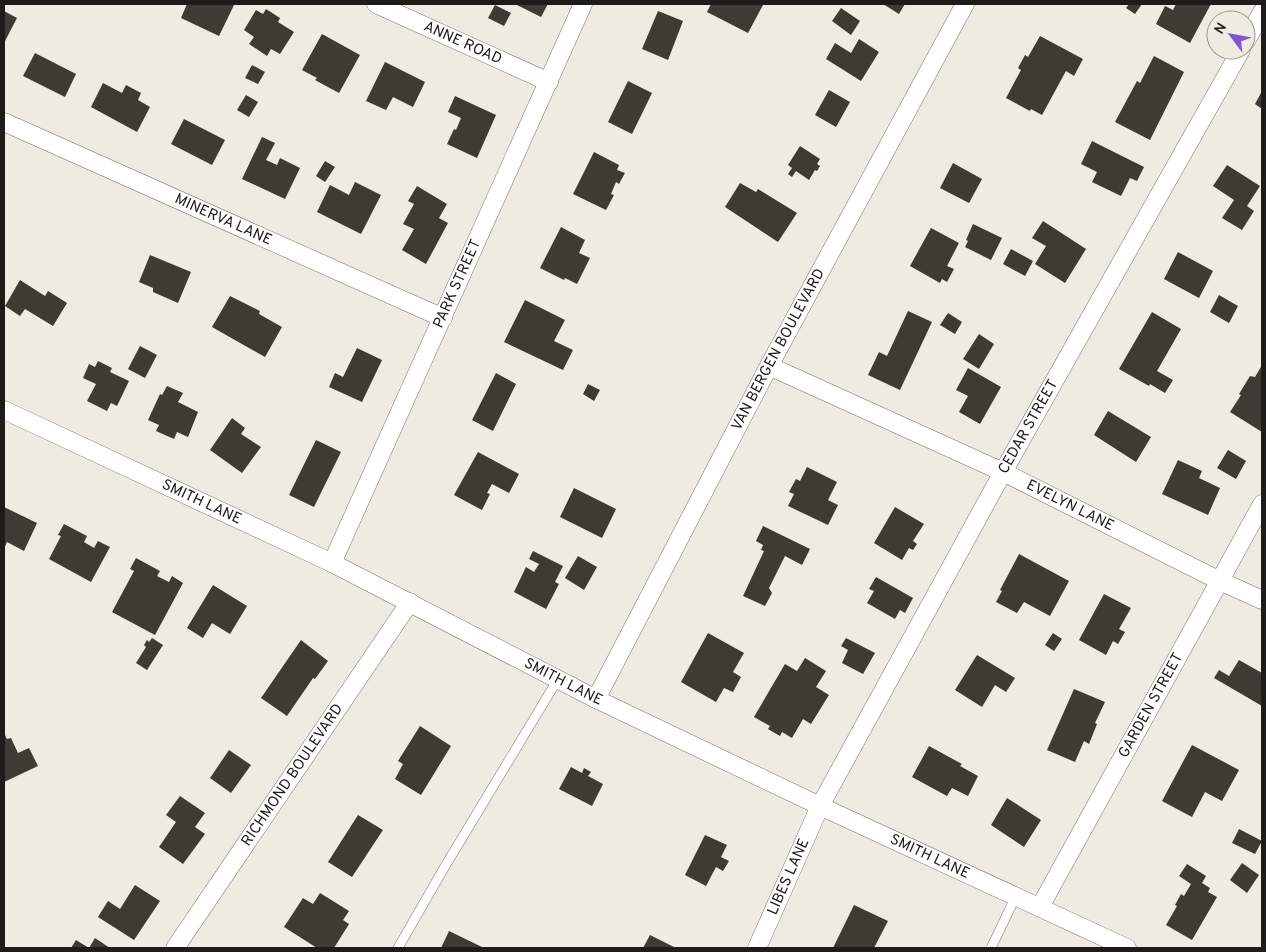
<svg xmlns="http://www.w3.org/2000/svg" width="1266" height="952" font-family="Overpass,sans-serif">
  <rect width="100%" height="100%" fill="#edebe2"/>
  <path fill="#3c3b34" d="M187,4H231L234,5L219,36L181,18Z
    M518,4H548L541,17L517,5Z
    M711,4H762L763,5L748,33L707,12Z
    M883,4H905L899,14Z
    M1129,4H1142L1135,14L1126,8Z
    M1176,4H1211L1190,43L1156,24L1165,6L1173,10Z
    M495,5L511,13L504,26L488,18Z
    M841,8L860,21L851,35L832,21Z
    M266,9L280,18L278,22L294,32L280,54L271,49L267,56L249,44L254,37L244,30L256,10L263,14Z
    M4,11L17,18L4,43Z
    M658,11L683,21L668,60L642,49Z
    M322,34L360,55L339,93L315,80L317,78L302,70Z
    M1040,36L1083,59L1074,76L1066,71L1042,115L1031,109L1030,111L1006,98L1021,70L1018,68L1025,55L1028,57Z
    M859,39L879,52L861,81L826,59L835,43L851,53Z
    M35,53L76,74L65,97L23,76Z
    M1154,56L1184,72L1150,140L1115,122L1137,81L1140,83Z
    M385,62L425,82L413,107L393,97L386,110L366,101Z
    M252,65L265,72L258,84L245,78Z
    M628,81L652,93L632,134L608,122Z
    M103,83L122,93L126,85L141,93L138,100L150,107L137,132L91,107Z
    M829,90L850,102L836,127L815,115Z
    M1262,91V109L1255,104Z
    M246,95L258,102L249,117L237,110Z
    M455,96L496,115L477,158L447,144L454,129L456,130L461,118L448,112Z
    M184,119L225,140L212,165L171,144Z
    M262,137L275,143L266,160L277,165L280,158L300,168L285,199L242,179Z
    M1092,141L1144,167L1137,181L1130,178L1121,196L1092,182L1097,172L1081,164Z
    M800,146L820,159L817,164L820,166L817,171L815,170L809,180L796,171L792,177L788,174L792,168L788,165Z
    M594,152L619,165L617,170L625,173L619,184L616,182L611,194L614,195L606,210L573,194Z
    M325,161L335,167L325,182L316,176Z
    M953,163L982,179L969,203L940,188Z
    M1227,165L1260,186L1247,206L1254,211L1242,230L1222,218L1234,200L1213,186Z
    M355,182L381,195L361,234L317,212L330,185L349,195Z
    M740,183L756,192L758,189L797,213L778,242L725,207Z
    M417,186L447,204L439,218L448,223L426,264L402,250L414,229L403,224L414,204L408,201Z
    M1043,221L1086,249L1065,283L1035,264L1046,246L1032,238Z
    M973,224L1002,238L991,260L965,247L968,241L966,240Z
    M561,227L585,240L579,253L590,258L577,284L565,278L564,280L540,268Z
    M931,228L959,243L947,266L954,269L947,282L942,279L940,283L910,266Z
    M1011,249L1033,261L1025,276L1003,264Z
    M1178,252L1213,271L1199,298L1164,279Z
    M150,255L191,272L178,303L153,292V288L139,282Z
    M20,280L45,296L48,291L67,303L53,326L25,309L20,316L5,306Z
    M1219,295L1238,306L1229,323L1210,312Z
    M230,296L260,311L259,314L282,327L265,357L212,327Z
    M525,300L565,320L554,341L573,350L563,370L504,342Z
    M908,311L932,322L900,390L868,375L879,352L887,356Z
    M1152,312L1181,329L1157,371L1173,380L1165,393L1150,384L1149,386L1119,369Z
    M948,313L962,322L955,334L940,325Z
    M979,334L994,344L979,369L963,359Z
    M140,346L157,355L145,378L128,369Z
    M357,348L382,360L362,402L329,387L335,373L343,377Z
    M98,361L112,368L110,372L129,381L117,406L111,403L107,411L87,401L96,384L83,378L89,364L95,367Z
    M1262,365V432L1230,412L1241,395L1239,394L1250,376L1255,377Z
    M968,368L1001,387L980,424L959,412L968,396L956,390Z
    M496,373L516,384L493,431L472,420Z
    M588,384L600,390L594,401L583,394Z
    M167,386L183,393L178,402L198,412L188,437L177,432L174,439L156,431L159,425L148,420L160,394L162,395Z
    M1108,411L1151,437L1136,462L1094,435Z
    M232,418L245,428L241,434L261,447L242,473L210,450Z
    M316,440L341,452L314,507L289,495Z
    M1228,450L1246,461L1236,479L1217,468Z
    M478,452L519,474L509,493L492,484L487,493L490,494L482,510L454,495Z
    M1178,460L1202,471L1199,478L1220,488L1208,515L1162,494Z
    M807,467L837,482L828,500L838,505L828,525L788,506L794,494L789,492L796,479L800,481Z
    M574,488L616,509L602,538L560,517Z
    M4,507L37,523L24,551L7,542L4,549Z
    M895,507L924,524L913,541L917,544L913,550L909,548L902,560L874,543Z
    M64,524L87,536L84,542L94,548L98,541L110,547L91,582L49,559L61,536L58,535Z
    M763,526L810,549L802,565L785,556L769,588L772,593L765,606L743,596L764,551L761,550L763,545L756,541Z
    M533,551L563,566L555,582L559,584L546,609L514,592L526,567L534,572L539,564L529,559Z
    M1019,554L1069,581L1050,616L1024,602L1017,613L996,602L1002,591L1000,590Z
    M578,556L597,567L584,590L565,578Z
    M136,558L160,571L157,576L169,582L172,576L183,583L155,635L112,612L134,571L130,569Z
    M876,577L913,598L905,613L900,610L895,619L867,603L874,591L869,589Z
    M213,585L247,606L230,634L212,623L203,638L187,628Z
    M1104,594L1131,608L1119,629L1125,632L1118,644L1113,641L1106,655L1079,640Z
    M708,633L744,653L733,672L741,677L733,692L724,688L716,702L681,682Z
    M1053,633L1062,639L1054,651L1045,645Z
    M152,638L163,645L147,670L136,663L146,647L144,645L147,640L149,642Z
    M846,638L875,653L863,674L842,663L848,650L841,646Z
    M301,640L328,661L315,679L313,678L287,716L261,698Z
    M977,655L1015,678L1006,692L995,685L982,707L955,690Z
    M805,658L826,671L816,687L829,695L811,724L803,719L792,738L782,732L780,736L768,729L770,726L754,717L785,664L797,671Z
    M1239,660L1262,673V706L1214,678L1219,670L1229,676Z
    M1074,689L1105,702L1095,723L1097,724L1089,744L1084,741L1075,762L1047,750Z
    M420,726L451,746L421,795L395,779L403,764L398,761Z
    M4,733L7,739L11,738L18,753L29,748L38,766L4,782Z
    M1192,745L1239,770L1222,801L1205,792L1192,817L1162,801Z
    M929,746L962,764L960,766L978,776L968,796L952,788L947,796L912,777Z
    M229,750L251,765L231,793L210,778Z
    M571,767L582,773L584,768L591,772L588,776L603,784L592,806L559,789Z
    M180,796L205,813L195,827L205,834L183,864L159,847L176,822L166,815Z
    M1007,798L1041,820L1024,847L991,825Z
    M358,815L383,830L352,877L328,862Z
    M1239,829L1262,841L1255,854L1232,843Z
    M705,835L727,845L721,857L729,861L723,871L716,867L706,886L685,875Z
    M1242,863L1259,875L1247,893L1230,880Z
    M1187,864L1206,876L1202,883L1210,888L1208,892L1217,897L1192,940L1166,925L1177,906L1175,905L1181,894L1184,896L1191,884L1179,876Z
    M135,885L160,901L134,940L98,917L108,901L120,909Z
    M320,893L349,911L343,920L349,924L334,948H317L284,927L303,898L313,904Z
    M854,905L888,921L874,948H833Z
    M449,931L484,948H441Z
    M650,935L676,948H643Z
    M95,938L110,948H71L76,940L89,948Z"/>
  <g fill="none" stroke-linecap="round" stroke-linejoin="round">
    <defs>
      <path id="lane" d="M398,948L444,868L558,679
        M991,948L1016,896"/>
      <g id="street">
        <path id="s1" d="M376,4L549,82"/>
        <path d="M1246,41L1262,12"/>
        <path id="s2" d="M4,122L443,318"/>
        <path id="s3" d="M769,366L1003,472L1220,581L1262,600"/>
        <path id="s4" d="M4,410L332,563L596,699L820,806L1127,948"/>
        <path id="s5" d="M332,563L583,4"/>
        <path id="s6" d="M596,699L769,366L965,4"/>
        <path id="s7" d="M1040,907L1262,504"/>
        <path id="s8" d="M175,948L410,602"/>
        <path id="s9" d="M757,948L820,806L1003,472L1241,50"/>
      </g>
    </defs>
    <use href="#lane" stroke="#79776f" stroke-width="10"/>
    <use href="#street" stroke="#79776f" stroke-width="19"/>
    <use href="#lane" stroke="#fff" stroke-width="9"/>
    <use href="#street" stroke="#fff" stroke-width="18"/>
  </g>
  <g text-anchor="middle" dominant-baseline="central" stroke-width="5" stroke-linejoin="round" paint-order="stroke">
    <g font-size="15" fill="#1d1c19" stroke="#edebe2">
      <text stroke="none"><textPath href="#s1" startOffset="95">ANNE ROAD</textPath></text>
      <text stroke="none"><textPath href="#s2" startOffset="240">MINERVA LANE</textPath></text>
      <text stroke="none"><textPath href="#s5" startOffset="306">PARK STREET</textPath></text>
      <text stroke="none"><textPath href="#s6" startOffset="394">VAN BERGEN BOULEVARD</textPath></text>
      <text stroke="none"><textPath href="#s9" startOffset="588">CEDAR STREET</textPath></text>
      <text stroke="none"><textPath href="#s4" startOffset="218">SMITH LANE</textPath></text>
      <text stroke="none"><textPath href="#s3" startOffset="332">EVELYN LANE</textPath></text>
      <text stroke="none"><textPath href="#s4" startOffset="622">SMITH LANE</textPath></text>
      <text stroke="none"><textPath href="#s7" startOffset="230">GARDEN STREET</textPath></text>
      <text stroke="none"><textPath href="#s8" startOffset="209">RICHMOND BOULEVARD</textPath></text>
      <text stroke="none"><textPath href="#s4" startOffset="1028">SMITH LANE</textPath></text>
      <text stroke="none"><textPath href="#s9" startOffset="78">LIBES LANE</textPath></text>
    </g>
  </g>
  <rect width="1266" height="952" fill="none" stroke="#1d1c19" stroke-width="10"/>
  <g transform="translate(1231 35) rotate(302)"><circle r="24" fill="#edebe2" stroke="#9a9892"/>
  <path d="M0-4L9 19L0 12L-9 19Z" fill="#7e56d0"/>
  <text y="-8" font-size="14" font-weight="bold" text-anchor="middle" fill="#1d1c19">N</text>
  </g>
</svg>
